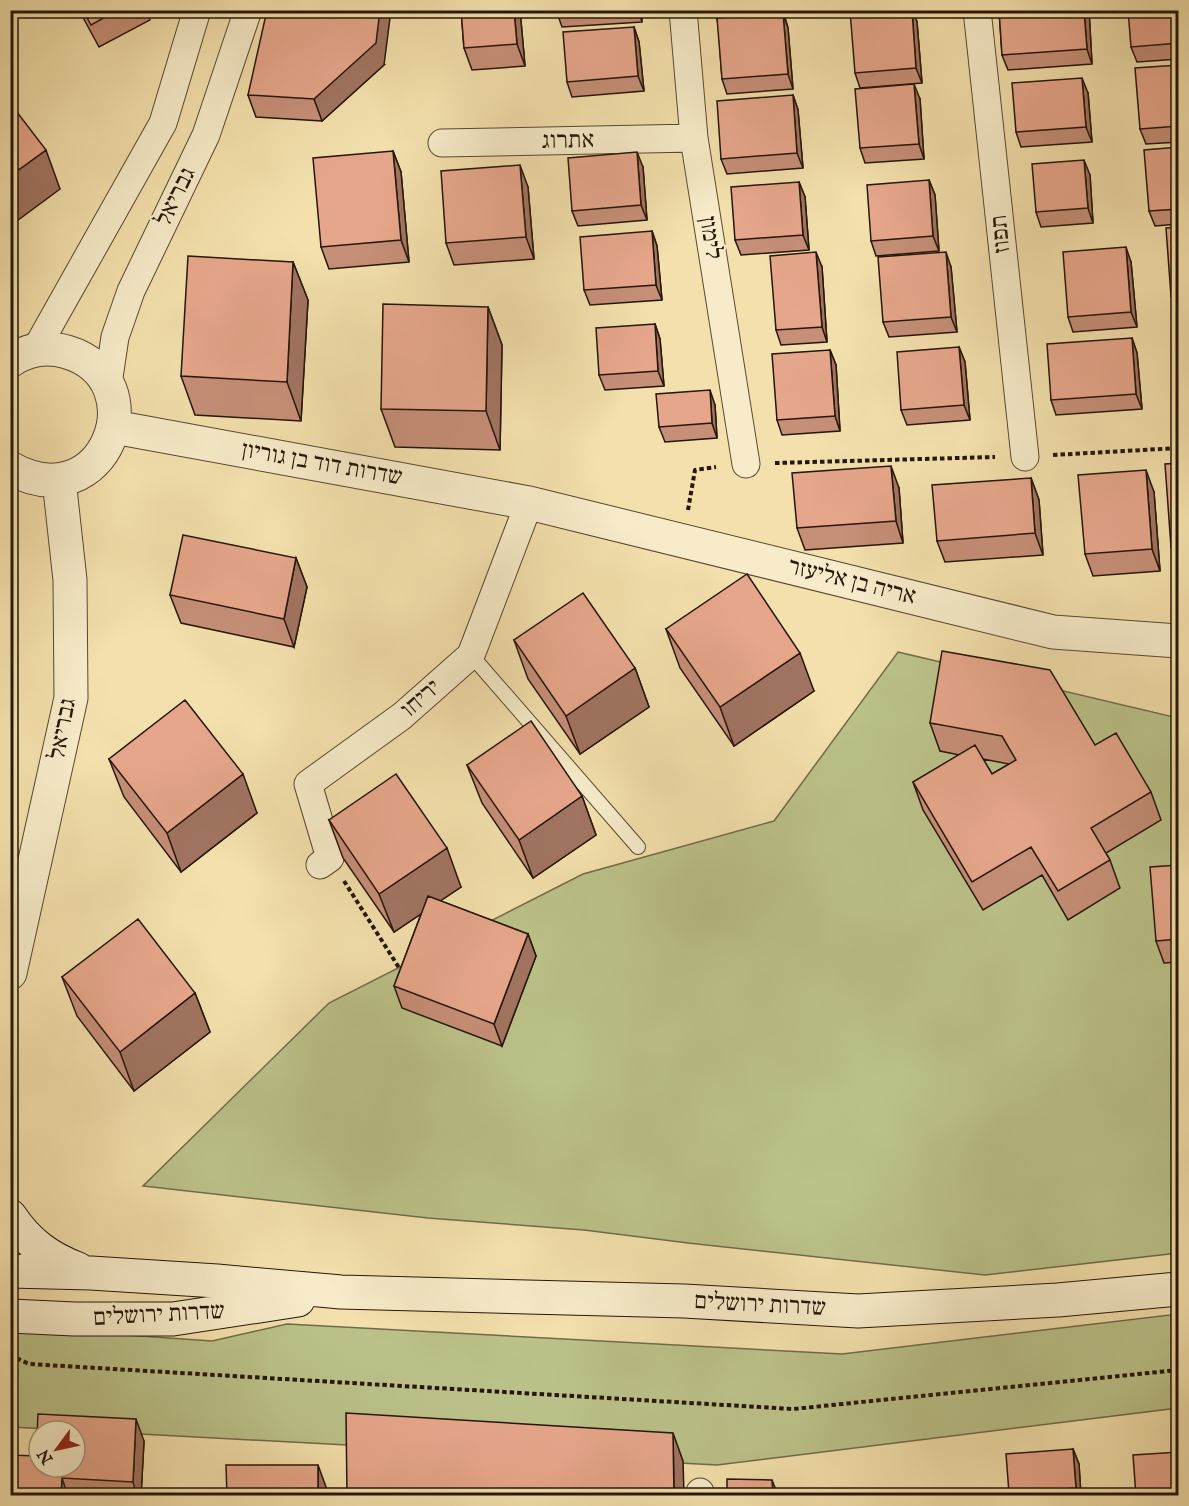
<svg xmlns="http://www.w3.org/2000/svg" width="1189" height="1506" font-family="'IM FELL English','Frank Ruhl Libre',serif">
  <rect width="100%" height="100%" fill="#f3e0ac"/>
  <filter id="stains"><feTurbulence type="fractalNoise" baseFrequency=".00333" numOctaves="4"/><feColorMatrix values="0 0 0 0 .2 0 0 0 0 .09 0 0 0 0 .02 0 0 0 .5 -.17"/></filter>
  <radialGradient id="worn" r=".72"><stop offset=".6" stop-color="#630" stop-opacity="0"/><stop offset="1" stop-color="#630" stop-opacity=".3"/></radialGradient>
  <path fill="#bbc289" stroke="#706c48" stroke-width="1.5" d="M898,652L1178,718V1253L985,1275L688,1243L584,1230L428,1218L143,1186L329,1003L583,874L774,821Z
    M1178,1314V1408L717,1465L11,1427L10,1327L212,1341L287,1324L842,1354Z"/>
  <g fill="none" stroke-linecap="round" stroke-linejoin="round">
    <defs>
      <path id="service" d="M471,655L638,847"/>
      <path id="minor" d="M683,10L694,138L746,464
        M977,10L1025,457
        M442,143L694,138
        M36,349L163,123L197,10
        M108,384L115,337L131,291L206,135L248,10
        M320,865L330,858L308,784L402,716L471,655L529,503
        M700,1492V1496"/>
      <path id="tertiary" d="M10,361C28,349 47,346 67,352C158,379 106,522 10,468
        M114,427L529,503L1053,632L1178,641
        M10,973L71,698L70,580L59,480"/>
      <path id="secondary" d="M10,1216C28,1243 49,1258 78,1269
        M10,1271L91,1273L217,1281L341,1292L684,1301L858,1311L1058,1300L1178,1289
        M10,1316L74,1319H173L298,1300"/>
    </defs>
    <use href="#service" stroke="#584830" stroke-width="16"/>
    <use href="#minor" stroke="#584830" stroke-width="29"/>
    <use href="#tertiary" stroke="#584830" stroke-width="35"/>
    <use href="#secondary" stroke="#251607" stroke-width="35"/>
    <path stroke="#251607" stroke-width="4" stroke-dasharray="4.5 3" stroke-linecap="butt" d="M1053,455L1178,448
      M775,463L995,457
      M688,510L695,470L716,467
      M344,881L403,974
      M10,1355L29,1364L793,1409L1178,1370"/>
    <use href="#service" stroke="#f7ebc9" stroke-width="14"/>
    <use href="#minor" stroke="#f7ebc9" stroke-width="27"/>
    <use href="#tertiary" stroke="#f7ebc9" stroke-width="33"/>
    <use href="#secondary" stroke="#f7ebc9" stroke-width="33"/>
  </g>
  <path fill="#c68f78" stroke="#251607" stroke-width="1.5" fill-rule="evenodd" d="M79,10H147L150,20L99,47Z
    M461,10H520L525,66L472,70L464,48Z
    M556,10H641L642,22L562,27Z
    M713,10H800L801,16L785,17L788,28L793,89L727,94L722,79L718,22Z
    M999,10H1089L1092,64L1008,70L1002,55Z
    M1179,10V59L1137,62L1131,47Z
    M917,22L922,83L860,88L855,73Z
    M634,27L639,42L644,91L572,97L567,82Z
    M384,65L322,121L256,117L248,95Z
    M1179,65V142L1146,144L1140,129Z
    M1088,93L1092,142L1021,147L1016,132Z
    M793,95L798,110L803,168L727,174L721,159Z
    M920,99L924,159L865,163L860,148Z
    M1179,147V224L1155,226L1149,211Z
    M393,151L401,172L409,262L329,269L321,247Z
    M643,167L647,220L578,226L572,211Z
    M1090,175L1093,223L1041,227L1036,212Z
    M929,180L935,195L939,251L876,256L871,241Z
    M799,182L805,197L809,250L741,255L735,240Z
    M528,187L534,259L454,265L446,243Z
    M1179,227V311H1177L1171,296Z
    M652,231L657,246L662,300L590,305L584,290Z
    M293,262L308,300L301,421L195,415L181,376Z
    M1131,262L1137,327L1073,332L1068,317Z
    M822,267L827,342L781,345L776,330Z
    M951,267L957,332L889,337L883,322Z
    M488,307L502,345L500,450L395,447L381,409Z
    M655,324L660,339L664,386L605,390L599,375Z
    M1132,338L1137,353L1142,409L1056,415L1051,400Z
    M959,347L965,362L970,420L907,425L901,410Z
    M830,350L836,365L840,431L782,435L777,420Z
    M715,405L717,438L665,442L659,427Z
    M1179,463V567L1171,547Z
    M1031,478L1039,500L1043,555L945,562L937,541Z
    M899,488L903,543L805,550L797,528Z
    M1154,492L1160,571L1093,576L1085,554Z
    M296,558L307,587L294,647L181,623L170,595Z
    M666,629L814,691L734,746L680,668Z
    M514,640L635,668L649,707L580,754L528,679Z
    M930,723L1095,745L1151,792L1161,820L1106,853L1110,860L1120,888L1068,920L1042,875L983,910L923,810L913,782L960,755L940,751ZM983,759L1009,764L992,774Z
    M109,759L257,813L181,872L124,797Z
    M467,765L582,796L596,835L533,878L482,803Z
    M329,820L461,887L440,901L528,934L536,956L502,1046L402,1008L394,986L421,914L394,932L343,858Z
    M1179,865V962L1164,963L1156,941Z
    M62,977L195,993L210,1032L134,1091L77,1016Z
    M144,1441L141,1496H10L36,1456Z
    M1073,1449L1079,1464L1081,1496H1010L1009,1493Z"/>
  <path fill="#a17461" stroke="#251607" stroke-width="1.5" d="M380,10H391L384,65L322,121L314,99Z
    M514,10H520L525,66L517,44Z
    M638,10H641L642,22Z
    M912,10H913L917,22L922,83L916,68Z
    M1084,10H1089L1092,64L1087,49Z
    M783,13L788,28L793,89L788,74Z
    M634,27L639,42L644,91L638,76Z
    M1082,78L1088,93L1092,142L1086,127Z
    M914,84L920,99L924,159L919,144Z
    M793,95L798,110L803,168L797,153Z
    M46,150L60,189L10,226V176Z
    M393,151L401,172L409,262L401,240Z
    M637,152L643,167L647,220L641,205Z
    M1084,160L1090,175L1093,223L1088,208Z
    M520,165L528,187L534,259L526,237Z
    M929,180L935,195L939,251L933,236Z
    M799,182L805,197L809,250L803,235Z
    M652,231L657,246L662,300L656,285Z
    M1126,247L1131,262L1137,327L1131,312Z
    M816,252L822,267L827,342L822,327Z
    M946,252L951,267L957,332L951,317Z
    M293,262L308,300L301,421L287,382Z
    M488,307L502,345L500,450L486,411Z
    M655,324L660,339L664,386L658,371Z
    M1132,338L1137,353L1142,409L1136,394Z
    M959,347L965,362L970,420L964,405Z
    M830,350L836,365L840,431L835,416Z
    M710,390L715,405L717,438L712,423Z
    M891,466L899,488L903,543L896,521Z
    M1146,470L1154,492L1160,571L1152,549Z
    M1031,478L1039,500L1043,555L1035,533Z
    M296,558L307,587L294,647L284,619Z
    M800,653L814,691L734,746L720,707Z
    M635,668L649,707L580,754L566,716Z
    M243,774L257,813L181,872L167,833Z
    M582,796L596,835L533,878L519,840Z
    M447,848L461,887L394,932L379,894Z
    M528,934L536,956L502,1046L494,1024Z
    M195,993L210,1032L134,1091L120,1052Z
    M136,1419L144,1441L141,1496H137L133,1482Z
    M673,1433L683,1461L684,1496H674Z
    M1073,1449L1079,1464L1081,1496H1079L1076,1488Z
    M318,1465L326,1487V1496H318Z
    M62,1478L68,1496H61Z
    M772,1480L778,1495V1496H773Z"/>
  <path fill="#e6a68b" stroke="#251607" stroke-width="1.5" fill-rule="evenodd" d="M83,10H118L91,25Z
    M277,10H380L376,43L314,99L248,95L265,19Z
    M461,10H514L517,44L464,48Z
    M556,10H583L556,12Z
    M858,10H912L916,68L855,73L850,11Z
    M999,10H1084L1087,49L1002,55Z
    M1128,10H1179V43L1131,47Z
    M783,13L788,74L722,79L717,18Z
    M634,27L638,76L567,82L563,32Z
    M1179,65V126L1140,129L1135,68Z
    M1082,78L1086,127L1016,132L1012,83Z
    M914,84L919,144L860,148L855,89Z
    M793,95L797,153L721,159L717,101Z
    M10,103L46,150L10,176Z
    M1179,147V209L1149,211L1144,150Z
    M393,151L401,240L321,247L313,158Z
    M637,152L641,205L572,211L568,158Z
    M1084,160L1088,208L1036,212L1032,164Z
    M520,165L526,237L446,243L441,171Z
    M929,180L933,236L871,241L867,185Z
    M799,182L803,235L735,240L731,187Z
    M1179,227V295L1171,296L1166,228Z
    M652,231L656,285L584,290L580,237Z
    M1126,247L1131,312L1068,317L1063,252Z
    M816,252L822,327L776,330L770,256Z
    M946,252L951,317L883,322L878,257Z
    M188,256L293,262L287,382L181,376Z
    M383,304L488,307L486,411L381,409Z
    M655,324L658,371L599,375L596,328Z
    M1132,338L1136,394L1051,400L1047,344Z
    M959,347L964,405L901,410L897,352Z
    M830,350L835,416L777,420L772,354Z
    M710,390L712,423L659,427L656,394Z
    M1179,463V546L1171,547L1165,464Z
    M891,466L896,521L797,528L792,473Z
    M1146,470L1152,549L1085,554L1078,475Z
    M1031,478L1035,533L937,541L932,485Z
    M183,535L296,558L284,619L170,595Z
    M747,574L800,653L720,707L666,629Z
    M583,593L635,668L566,716L514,640Z
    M942,651L1050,670L1095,745L1116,733L1151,792L1091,828L1110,860L1058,891L1031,847L972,882L913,782L975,745L992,774L1016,760L1002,736L930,723Z
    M185,700L243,774L167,833L109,759Z
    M531,721L582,796L519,840L467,765Z
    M396,774L447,848L379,894L329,820Z
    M1179,865V939L1156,941L1150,867Z
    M428,896L528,934L494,1024L394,986Z
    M138,919L195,993L120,1052L62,977Z
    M346,1413L673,1433L674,1496H347Z
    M38,1414L136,1419L133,1482L62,1478L61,1496H10V1455L36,1456ZM39,1431H75V1467H39Z
    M1073,1449L1076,1488L1009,1493L1006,1454Z
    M1179,1452V1496H1136L1133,1455Z
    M226,1465H318V1496H227Z
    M727,1479L772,1480L773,1496H727Z"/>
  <g text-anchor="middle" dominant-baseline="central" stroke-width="4.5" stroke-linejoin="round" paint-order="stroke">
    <g font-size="24" fill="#251607" stroke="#f7ebc9">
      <text transform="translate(568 141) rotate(-1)">אתרוג</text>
      <text transform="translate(176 197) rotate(-64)">גבריאל</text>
      <text transform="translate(1001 234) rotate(-96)">תפוז</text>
      <text transform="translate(710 238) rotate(81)">לימון</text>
      <text transform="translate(322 464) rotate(10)">שדרות דוד בן גוריון</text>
      <text transform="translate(852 582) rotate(14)">אריה בן אליעזר</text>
      <text transform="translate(421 699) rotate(-41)">יריחו</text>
      <text transform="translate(63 729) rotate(-79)">גבריאל</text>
      <text transform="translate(760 1305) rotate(3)">שדרות ירושלים</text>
      <text transform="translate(159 1315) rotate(-3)">שדרות ירושלים</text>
    </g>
  </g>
  <rect width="1189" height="1506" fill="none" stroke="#f3e0ac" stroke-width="36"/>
  <rect x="12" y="12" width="1165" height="1482" fill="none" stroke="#251607" stroke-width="3"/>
  <rect x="18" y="18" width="1153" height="1470" fill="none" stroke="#251607" stroke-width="1.5"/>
  <g transform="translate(57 1449) rotate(237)"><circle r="28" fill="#f7ebc9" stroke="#a3967b" stroke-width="1.5"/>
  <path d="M0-4.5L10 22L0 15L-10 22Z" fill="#8f2418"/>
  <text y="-9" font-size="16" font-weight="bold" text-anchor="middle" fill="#251607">N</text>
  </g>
  <rect width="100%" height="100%" filter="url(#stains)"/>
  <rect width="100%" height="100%" fill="url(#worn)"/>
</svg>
